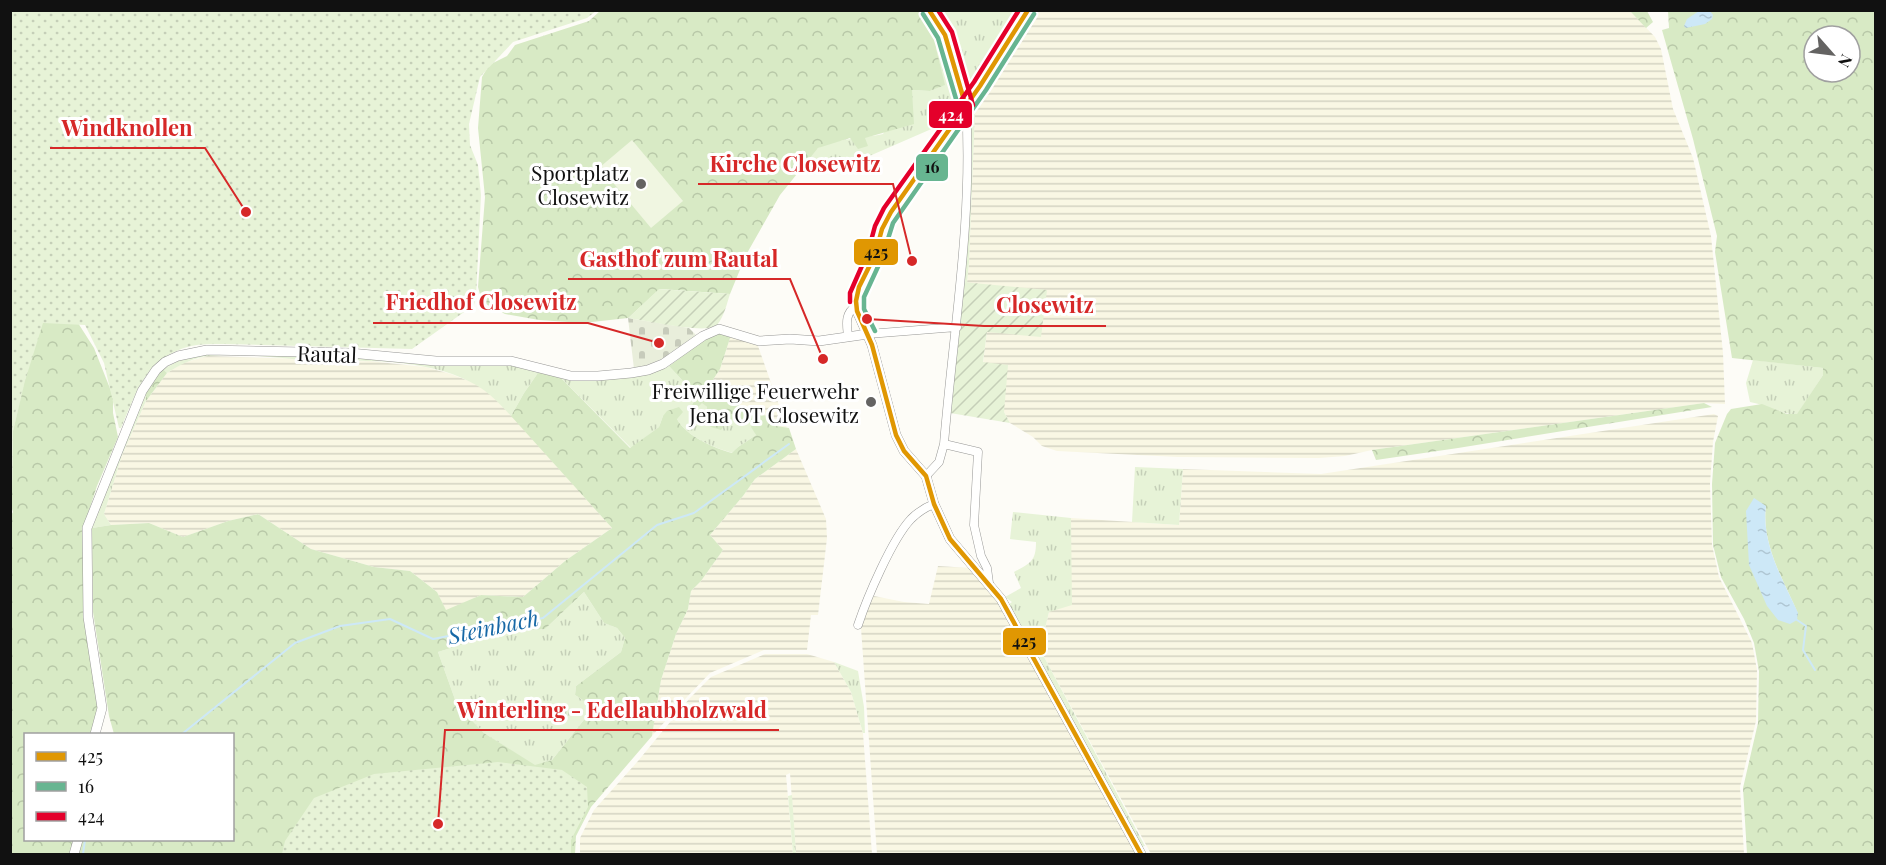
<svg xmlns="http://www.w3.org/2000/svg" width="1886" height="865" font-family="'Playfair Display',serif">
  <defs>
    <pattern id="farmland-rules" width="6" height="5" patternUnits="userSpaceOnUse" patternTransform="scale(1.5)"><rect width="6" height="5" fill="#f9f7e4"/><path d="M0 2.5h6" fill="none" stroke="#d4d3c3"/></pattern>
    <pattern id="grass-tufts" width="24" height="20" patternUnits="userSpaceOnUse" patternTransform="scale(1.5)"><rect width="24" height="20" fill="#e7f3d7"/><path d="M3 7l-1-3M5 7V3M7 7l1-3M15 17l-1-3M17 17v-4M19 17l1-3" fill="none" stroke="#c5cfb8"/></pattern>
    <pattern id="forest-crowns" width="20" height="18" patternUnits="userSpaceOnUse" patternTransform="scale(1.5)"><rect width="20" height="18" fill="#d8eac5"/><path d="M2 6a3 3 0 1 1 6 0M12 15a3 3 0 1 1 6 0" fill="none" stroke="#b8c8a8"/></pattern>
    <pattern id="cemetery-stones" width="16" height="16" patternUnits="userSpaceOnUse" patternTransform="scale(1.5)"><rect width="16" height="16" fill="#e9eedb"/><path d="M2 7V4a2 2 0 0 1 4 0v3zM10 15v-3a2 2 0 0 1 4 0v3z" fill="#c7cbbb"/></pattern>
    <pattern id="park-dots" width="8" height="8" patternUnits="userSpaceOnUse" patternTransform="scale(1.5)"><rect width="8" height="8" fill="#e7f3d7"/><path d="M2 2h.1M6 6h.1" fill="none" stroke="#c5cfb8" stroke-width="1.8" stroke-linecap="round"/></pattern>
    <pattern id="garden-furrows" width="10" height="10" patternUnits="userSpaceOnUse" patternTransform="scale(1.5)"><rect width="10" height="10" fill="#e7f3d7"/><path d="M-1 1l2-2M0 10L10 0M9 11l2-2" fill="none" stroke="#c5cfb8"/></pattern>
    <pattern id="water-ripples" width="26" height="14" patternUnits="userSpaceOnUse" patternTransform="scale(1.5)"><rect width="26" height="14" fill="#cde8f7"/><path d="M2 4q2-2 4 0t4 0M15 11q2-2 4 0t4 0" fill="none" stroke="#afc6d3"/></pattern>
  </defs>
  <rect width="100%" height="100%" fill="#fdfcf7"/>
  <path fill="url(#farmland-rules)" d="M1035,11H1630L1655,37L1661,49L1673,109L1693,158L1711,236L1723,353L1725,404L1704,403L1372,450L1345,456L1319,458L1178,457L1057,451L1042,446L1033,437L1010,423L1004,412V399L983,363L987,332L967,283L969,262L975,110L979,100Z
    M731,335L751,342L758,346L787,428L769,425L771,418L705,392L720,369Z
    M207,356L307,359L330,362L369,361L425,367L451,374L474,383L492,394L612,528L565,561L523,597L481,595L446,611L437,592L410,571L374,567L311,549L258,514L228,521L183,537L149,523L111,525L104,514L122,455L146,401L167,373L183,363Z
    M1714,414L1718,416L1713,442L1710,484L1712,545L1719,577L1752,643L1757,670L1756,721L1740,787L1744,854H1151L1043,655L1042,641L1049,612L1070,545L1071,518L1179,525L1183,469L1321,474Z
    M796,449L826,519L827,538L818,615H811L807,650H764L710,673L687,697L652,736L661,680L676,634L688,609L691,591L701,581L723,550L710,535L743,496L755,479Z
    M938,566L970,568L998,601L1137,854H877L861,628L865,612L874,596L904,602L929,604Z
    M765,654H807L834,662L851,692L863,733L872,854H796L790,773L786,775L793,854H580V838L594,810L638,761L689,699L711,677Z"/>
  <path fill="url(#grass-tufts)" d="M933,11H1025L974,90L966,89L963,85Z
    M1032,11H1035L979,100L975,110L969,262L967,283L963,282L970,109Z
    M942,38L960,99V109L952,121L946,122L945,126L948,128L943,134L936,127L851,164L835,167L809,165L806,162C809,158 813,151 818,148C833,139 865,138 883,134L912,90L930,91L944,85L936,48Z
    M11,348L30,364L13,431L12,489L11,491Z
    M207,353L350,356L512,364L540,370L524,393L511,416C491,394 481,385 452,374C426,365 394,361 366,361C353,360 341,362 329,362C291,360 247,352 209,356C194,357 180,365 167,373L163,369L180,360Z
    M1753,360L1823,368V375L1797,415C1781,414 1766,405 1750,402L1746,383Z
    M669,366L694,393L696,398L692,405L702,402L707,407L706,411L700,414L722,427L711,417L713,414L726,419L752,422L756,435L738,447L733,453C714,448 686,436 677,419L663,416L659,427L631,448L560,377L662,369Z
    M146,390V401L122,455L104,514L111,525L92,528Z
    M1135,467L1183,469L1179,525L1132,522Z
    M1013,512L1071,518L1072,605L1049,612L1042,641L1043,655L1145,846L1140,847L1008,605L1012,602L1005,597L1021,588L1014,572C1030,563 1036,562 1036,542L1010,539Z
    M584,592L604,623L617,628L625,638L621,652L576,686L575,695L589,704L591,711L552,760L535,766L484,733L457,705L438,652L497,634L545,629Z
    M834,662L858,671L864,707L865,733H863L851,692Z
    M792,795L796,854H793L788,796Z"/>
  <path fill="url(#forest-crowns)" fill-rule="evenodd" d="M601,10H924L931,18L942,38L936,48L945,85L930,91L912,90L914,124L865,138L868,146L858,149L850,138L818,148L780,195L746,255L730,294L660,289L628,318L583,323L539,320L505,314L482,302L478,287L485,197L478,128L482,77L489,65L507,56L515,45L589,21Z
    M1630,11H1647L1653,22L1646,28Z
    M1668,11H1875V854H1747L1743,788L1758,723L1759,671L1754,643L1744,619L1721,577L1713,545L1712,484L1715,443L1727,414L1731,409L1762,404L1787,414H1797L1823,375V368L1732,358L1715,252L1717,236L1693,139L1662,30L1669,28ZM1814,36H1850V72H1814ZM1766,506C1761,543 1783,580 1798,613L1746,511Z
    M10,183L71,312L94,348L113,396V413L118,437L97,486L83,529L98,708L91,734H26V840H74L70,854H11L10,517L13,512L11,506L10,491L12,489L13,431L29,364Z
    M718,333L731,335L720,369L705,392L771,418L770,425L789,428L796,449L755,479L743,496L710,535L723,550L701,581L691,591L688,609L676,634L661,680L652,736L591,807L576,836L575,854H78L81,840H232V734H114L109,716L93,612L92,528L111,525L149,523L183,537L228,521L258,514L311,549L374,567L410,571L437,592L446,610L481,595L523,597L565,561L612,528L511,416L524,393L540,370L560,377L630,448L659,427L663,416L667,411L679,407L683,412L677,419C686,436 714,448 732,453L738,447L756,435L751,427L752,422L726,419L713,414L711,417L723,427L721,430L711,427L700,418V414L706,411L707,407L702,403L697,408L692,405L696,398L694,393L669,366L706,339ZM584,592L604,623L617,628L625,638L621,652L576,686L575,695L589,704L591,711L552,760L535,765L484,733L457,705L438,652L497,634L545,629Z
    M163,369L167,373L146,401V390Z
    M1704,403L1712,407L1458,448L1376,460L1372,450Z"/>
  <path fill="url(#cemetery-stones)" d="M628,318L689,328L696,335L693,340C674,352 657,364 634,369Z"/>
  <path fill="url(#park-dots)" d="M11,11H596L587,18L513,42L480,77L469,124L470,145L478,165L481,195L476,296L474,305L412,349L224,344C213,344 201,344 191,346C146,357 137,391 121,428H119L104,363L85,325L43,323L11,426Z
    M498,762L562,770L587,787L588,807L571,840V854H282L285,841L314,798L374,774Z"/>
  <path fill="url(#garden-furrows)" d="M963,282L1047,290L1041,337L987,332L983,362L1008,365L1004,412L1010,423L950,413Z
    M659,289L730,294C727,303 724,317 717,325C708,335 644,320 628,318Z"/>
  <path fill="#f0f6e1" d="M632,140L683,201L651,228L600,167Z"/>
  <path fill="url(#water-ripples)" d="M1699,11H1710L1713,15L1712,19L1705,24L1686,28L1684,26L1687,19Z
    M1754,498L1766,506C1761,543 1783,580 1798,613L1797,620L1790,624L1778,620L1767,606L1749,565L1746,511Z"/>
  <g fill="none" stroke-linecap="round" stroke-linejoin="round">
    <path stroke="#cde8f7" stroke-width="2" d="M1797,620L1806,626L1803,650L1815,670
      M182,734L295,643L340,626L390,619L433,639L543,618L657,525L694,513L789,444
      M83,854L85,840"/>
    <defs>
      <path id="minor" d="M868,334L957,327
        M848,337C847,325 844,314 856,306
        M944,444L978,452L974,525L981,556L987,568L989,583
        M926,476L939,462L944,444C953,332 973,220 966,107
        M858,625C867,598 892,539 911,519C917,513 926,507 934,504"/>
      <path id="tertiary" d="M929,10L945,35L966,107
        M1028,10L980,86L891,212L882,229L875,255L859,287L856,301L857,311L872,345L896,435L904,451L926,476L934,504L950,539L1001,599L1141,854
        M95,734L102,708L88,617L87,528L142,391L156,370L165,362L178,356L207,350L350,353L436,361H511L571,376H598L631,373L648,370L663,364L703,336L719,329L759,341L790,339L819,341L868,334
        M74,854L78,840"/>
    </defs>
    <use href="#minor" stroke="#979795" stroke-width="9"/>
    <use href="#tertiary" stroke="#979795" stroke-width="10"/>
    <use href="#minor" stroke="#fffffe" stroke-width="8"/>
    <use href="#tertiary" stroke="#fffffe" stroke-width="9"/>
    <defs>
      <path id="bus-1" d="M929,10L945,35L966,107
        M1028,10L980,86L891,212L882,229L875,255L859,287L856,301L857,311L872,345L896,435L904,451L926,476L934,504L950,539L1001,599L1141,854"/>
      <path id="bus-2" d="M923,14L938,38L959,109
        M875,331L864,309V297L882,258L893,223L986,90L1034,14"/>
      <path id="bus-3" d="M938,10L952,32L973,105
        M850,302V293L868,252L875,226L884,208L974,82L1019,10"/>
    </defs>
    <use href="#bus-1" stroke="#fff" stroke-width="9"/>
    <use href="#bus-2" stroke="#fff" stroke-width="9"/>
    <use href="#bus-3" stroke="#fff" stroke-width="9"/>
    <use href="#bus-1" stroke="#e09702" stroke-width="4.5"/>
    <use href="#bus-2" stroke="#67b591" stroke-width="4.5"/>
    <use href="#bus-3" stroke="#e4002b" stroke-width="4.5"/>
  </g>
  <g fill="#646362" stroke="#fff" stroke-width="2">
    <circle cx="641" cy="184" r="6"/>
    <circle cx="871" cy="402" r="6"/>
  </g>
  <g text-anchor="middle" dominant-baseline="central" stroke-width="6" stroke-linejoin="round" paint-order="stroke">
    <g font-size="21" fill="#111" stroke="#fff" text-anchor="end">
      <text x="629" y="172">Sportplatz<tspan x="629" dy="24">Closewitz</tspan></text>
      <text x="859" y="390">Freiwillige Feuerwehr<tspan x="859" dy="24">Jena OT Closewitz</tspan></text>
    </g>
    <g font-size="21" fill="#111" stroke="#fff">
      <text transform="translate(327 353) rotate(2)">Rautal</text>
    </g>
    <g font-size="22" font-style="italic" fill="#1768a6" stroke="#fff">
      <text transform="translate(493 626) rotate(-12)">Steinbach</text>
    </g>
  </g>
  <path fill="none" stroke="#d62828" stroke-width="2" d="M246 212L205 148H50M912 261L893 184H698M823 359L790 279H568M659 343L588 323H373M867 319L984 326H1106M438 824L445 730H779"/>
  <g fill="#d62828" stroke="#fff" stroke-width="2">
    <circle cx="246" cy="212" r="6"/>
    <circle cx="912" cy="261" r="6"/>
    <circle cx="823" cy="359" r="6"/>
    <circle cx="659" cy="343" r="6"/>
    <circle cx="867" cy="319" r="6"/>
    <circle cx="438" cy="824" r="6"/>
  </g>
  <g font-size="22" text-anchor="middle" font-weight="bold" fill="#d62828" stroke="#fff" stroke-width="6" stroke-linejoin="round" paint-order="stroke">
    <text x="127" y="136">Windknollen</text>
    <text x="795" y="172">Kirche Closewitz</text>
    <text x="679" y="267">Gasthof zum Rautal</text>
    <text x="481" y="310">Friedhof Closewitz</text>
    <text x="1045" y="313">Closewitz</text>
    <text x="612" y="718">Winterling - Edellaubholzwald</text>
  </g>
  <g stroke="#fff" stroke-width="2">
    <rect x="928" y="100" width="45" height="29" rx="6" fill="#e4002b"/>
    <rect x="915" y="153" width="34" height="29" rx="6" fill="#67b591"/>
    <rect x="853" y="238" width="46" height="28" rx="6" fill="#e09702"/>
    <rect x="1002" y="627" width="45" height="29" rx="6" fill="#e09702"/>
  </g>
  <g font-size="16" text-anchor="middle" font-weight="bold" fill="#fff">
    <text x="951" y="121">424</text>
  </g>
  <g font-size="16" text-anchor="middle" font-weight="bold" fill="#111">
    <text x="932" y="173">16</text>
    <text x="876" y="258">425</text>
    <text x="1024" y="647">425</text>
  </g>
  <rect width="1886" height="865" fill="none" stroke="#111111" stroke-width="24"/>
  <rect x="24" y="733" width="210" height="108" fill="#ffffff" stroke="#a0a0a0" stroke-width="1.5"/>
  <rect x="36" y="752" width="30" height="9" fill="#e09702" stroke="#a0a0a0" stroke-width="1.5"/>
  <text x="78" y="763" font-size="18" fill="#111111">425</text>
  <rect x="36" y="782" width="30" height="9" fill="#67b591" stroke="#a0a0a0" stroke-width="1.5"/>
  <text x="78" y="793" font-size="18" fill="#111111">16</text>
  <rect x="36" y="812" width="30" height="9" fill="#e4002b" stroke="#a0a0a0" stroke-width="1.5"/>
  <text x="78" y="823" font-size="18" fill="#111111">424</text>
  <g transform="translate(1832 54) rotate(118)"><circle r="28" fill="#ffffff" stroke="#a0a0a0" stroke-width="1.5"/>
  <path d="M0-4.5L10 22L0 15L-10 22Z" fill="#646362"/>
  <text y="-9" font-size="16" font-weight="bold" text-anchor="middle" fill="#111111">N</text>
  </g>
</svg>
